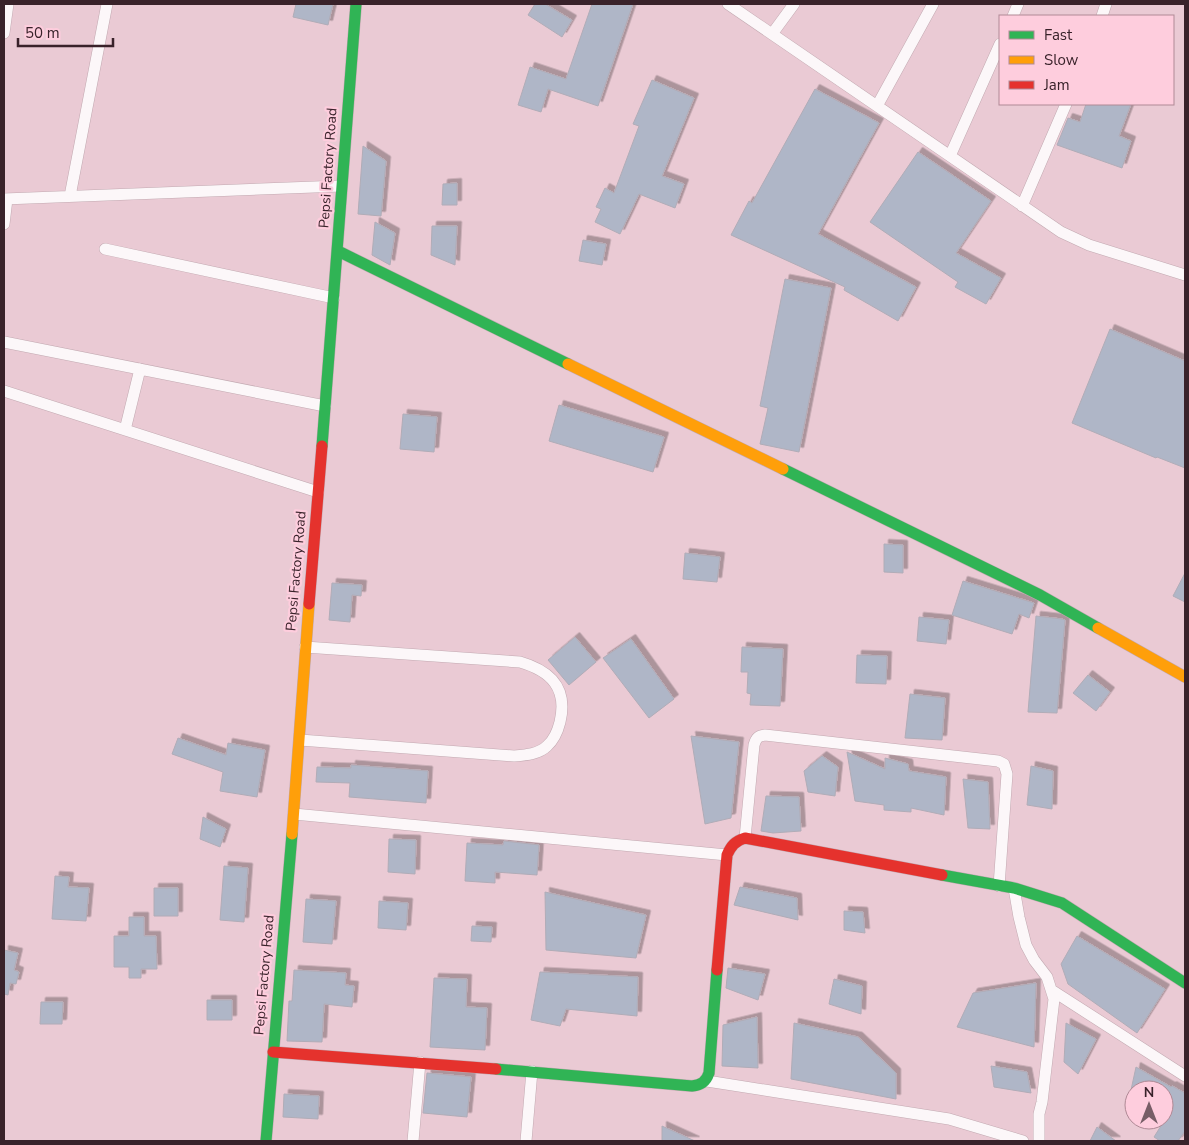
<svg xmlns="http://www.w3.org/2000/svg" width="1189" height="1145" font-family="'Nunito Sans',sans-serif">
  <defs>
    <filter id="shadow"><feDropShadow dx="4.5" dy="-4.5" stdDeviation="0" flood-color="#0004"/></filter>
  </defs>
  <rect width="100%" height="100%" fill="#eacad4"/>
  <path fill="#afb6c7" stroke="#b0acb7" filter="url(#shadow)" d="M296,4H333L328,25L293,17Z
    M535,4H545L572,20L562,37L528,15Z
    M592,4H633L598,106L548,89L541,112L518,105L530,67L566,79Z
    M652,80L694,98L662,176L684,184L675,208L639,194L620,234L595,222L601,209L596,207L605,188L614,193L639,126L633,124Z
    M815,89L879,123L818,234L916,287L898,321L844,290L845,287L731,235L749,201L752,203Z
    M1086,104H1131L1119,136L1131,141L1122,168L1057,145L1068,118L1080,122Z
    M363,146L386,161L381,216L358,214Z
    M918,152L991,201L956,253L1001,278L986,304L955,287L958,282L870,222Z
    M457,183V205H442L443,184Z
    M375,222L395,233L390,265L372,255Z
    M432,226H457L455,265L431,255Z
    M583,240L606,244L602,265L579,261Z
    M785,279L831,288L799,452L760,444L768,408L760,406Z
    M1110,329L1185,361V468L1157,457L1156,458L1072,423Z
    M559,405L664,437L653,472L549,441Z
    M403,414L437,417L434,452L400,449Z
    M884,544L903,545V573L884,572Z
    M685,553L720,557L717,582L683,579Z
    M1185,573V602L1173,596Z
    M963,581L1034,603L1029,618L1019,614L1012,634L952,615Z
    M332,583L362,585L361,596L352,595L350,622L329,620Z
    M1036,616L1062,619L1065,620L1057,713L1028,712Z
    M919,617L949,620L946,644L917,641Z
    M575,637L596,662L569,685L548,660Z
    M631,639L674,699L649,718L603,658Z
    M742,647L783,649L780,706L750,705L751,694L747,693L748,672H741Z
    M857,655L887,656L886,684L856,683Z
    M1088,675L1110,692L1096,711L1073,693Z
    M910,694L945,698L942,740L905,738Z
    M691,736L739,742L731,818L705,824Z
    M178,738L226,755L228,743L265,750L257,797L220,791L223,772L172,754Z
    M847,752L885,769V758L908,764L909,771L946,777L944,815L911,808V812L884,810V805L855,801Z
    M822,756L838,767L835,796L808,792L804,771Z
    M351,765L428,771L426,803L349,797L350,783L316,782L317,767L351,768Z
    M1031,766L1053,771L1052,809L1027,805Z
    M963,779L988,782L990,829L968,828Z
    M766,796L799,797L801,831L773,833L761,831Z
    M203,817L226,829L220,847L200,839Z
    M389,839L416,840L415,874L388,872Z
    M504,841L539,845L537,875L495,872V883L465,881L467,843L503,845Z
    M224,866L248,868L244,922L220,920Z
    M55,876L69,877L68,887L89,888L86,921L52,919Z
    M740,887L797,898L798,920L734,905Z
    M154,888H178V916H154Z
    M545,892L646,915L636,958L546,950Z
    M306,899L336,901L332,944L303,942Z
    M379,901L408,903L406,930L378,928Z
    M844,911L863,912L865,933L844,930Z
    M129,917H144V936H156L157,969H141V978H129V967H114V936H129Z
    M472,926L492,927L491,942L471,941Z
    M1077,936L1165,989L1137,1033L1068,984L1061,964Z
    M4,950L18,953L14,970L19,972L16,984L10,983L8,995L4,994Z
    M728,968L765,974L758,1000L726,988Z
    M294,970L346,973L345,985L354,986L352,1007L324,1004L322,1042L287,1041L289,1001H292Z
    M540,972L638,977L637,1016L566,1009L560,1026L531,1020Z
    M434,978L467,979L466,1007L487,1008L485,1050L430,1047Z
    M834,979L862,986L861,1014L829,1004Z
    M1036,983L1034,1047L957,1027L973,993Z
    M207,1000H232V1020H207Z
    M41,1002H63L62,1024H40Z
    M757,1017L758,1068L722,1066L723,1025Z
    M794,1023L858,1037L896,1073V1099L791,1079Z
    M1066,1023L1096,1039L1078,1074L1064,1062Z
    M991,1066L1027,1072L1031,1093L994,1087Z
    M1136,1067L1171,1087L1172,1086L1185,1093V1131L1178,1141H1160L1154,1137L1164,1121V1090H1131Z
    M427,1073L471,1077L467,1117L423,1113Z
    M284,1094L319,1096L318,1119L283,1117Z
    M662,1126L695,1141H662Z
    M1097,1127L1116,1141H1090Z"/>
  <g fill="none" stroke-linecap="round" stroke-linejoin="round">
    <defs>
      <path id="street" d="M728,4L1061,232L1089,245L1185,275
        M1013,16L1018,4
        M1102,16L1106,4
        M4,33L8,4
        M772,34L794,4
        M877,106L933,4
        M950,156L1000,44
        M70,196L107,4
        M4,199L341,186
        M1022,206L1066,104
        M4,224L7,199
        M105,249L334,298
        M4,342L325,406
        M4,391L318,492
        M125,430L140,369
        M300,740L514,756C526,755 539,754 547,746C554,740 558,730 560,722C568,688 551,671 520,662L305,647
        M294,814L727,855
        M745,838L754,745C756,738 758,736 765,735L998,761L1004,764L1007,774L999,886
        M1014,888L1019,917L1026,945L1034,960L1047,977L1054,999L1042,1102L1039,1114V1141
        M1053,991L1185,1076
        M707,1081L949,1119L1023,1141
        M413,1141L420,1062
        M526,1141L532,1071"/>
      <path id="fast" d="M338,251L568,364
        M322,446L356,4
        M783,469L1040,595L1098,628
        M942,875L1014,888L1062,903L1185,983
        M496,1069L692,1086C701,1085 706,1082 709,1073L717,970
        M266,1141L292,834"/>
      <path id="slow" d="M568,364L783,469
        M1098,628L1185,677
        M292,834L309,604"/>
      <path id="jam" d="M309,604L322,446
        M717,970L727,855C731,846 735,841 745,838L942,875
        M273,1052L496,1069"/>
    </defs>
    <use href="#street" stroke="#c2a9b1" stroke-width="12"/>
    <use href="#fast" stroke="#c2a9b1" stroke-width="12"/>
    <use href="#slow" stroke="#c2a9b1" stroke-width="12"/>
    <use href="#jam" stroke="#c2a9b1" stroke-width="12"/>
    <use href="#street" stroke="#fcf7f9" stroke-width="11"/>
    <use href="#fast" stroke="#30b455" stroke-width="11"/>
    <use href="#slow" stroke="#ff9f0a" stroke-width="11"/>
    <use href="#jam" stroke="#e5322d" stroke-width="11"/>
  </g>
  <g text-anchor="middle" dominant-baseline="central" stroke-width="4.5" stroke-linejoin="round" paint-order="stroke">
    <g font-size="14" fill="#39222a" stroke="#fecddd">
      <text transform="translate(328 168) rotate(-86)">Pepsi Factory Road</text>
      <text transform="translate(296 571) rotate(-85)">Pepsi Factory Road</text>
      <text transform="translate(264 975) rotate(-85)">Pepsi Factory Road</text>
    </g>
  </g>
  <rect width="1189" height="1145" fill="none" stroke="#39222a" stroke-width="10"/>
  <rect x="999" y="15" width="175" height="90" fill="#fecddd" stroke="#af8995"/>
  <rect x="1009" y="31" width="25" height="8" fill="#30b455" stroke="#af8995"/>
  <text x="1044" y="40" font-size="15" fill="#39222a">Fast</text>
  <rect x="1009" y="56" width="25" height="8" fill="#ff9f0a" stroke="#af8995"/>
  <text x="1044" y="65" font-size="15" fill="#39222a">Slow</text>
  <rect x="1009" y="81" width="25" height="8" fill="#e5322d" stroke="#af8995"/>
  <text x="1044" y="90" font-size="15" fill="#39222a">Jam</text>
  <g transform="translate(1149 1105)"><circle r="24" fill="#fecddd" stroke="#af8995"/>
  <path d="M0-4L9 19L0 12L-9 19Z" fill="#775d66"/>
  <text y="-8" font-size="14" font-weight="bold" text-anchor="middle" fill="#39222a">N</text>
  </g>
  <path d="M18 38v8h95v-8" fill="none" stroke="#39222a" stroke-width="2.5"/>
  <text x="25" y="38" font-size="15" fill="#39222a" stroke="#fecddd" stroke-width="4" paint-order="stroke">50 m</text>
</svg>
